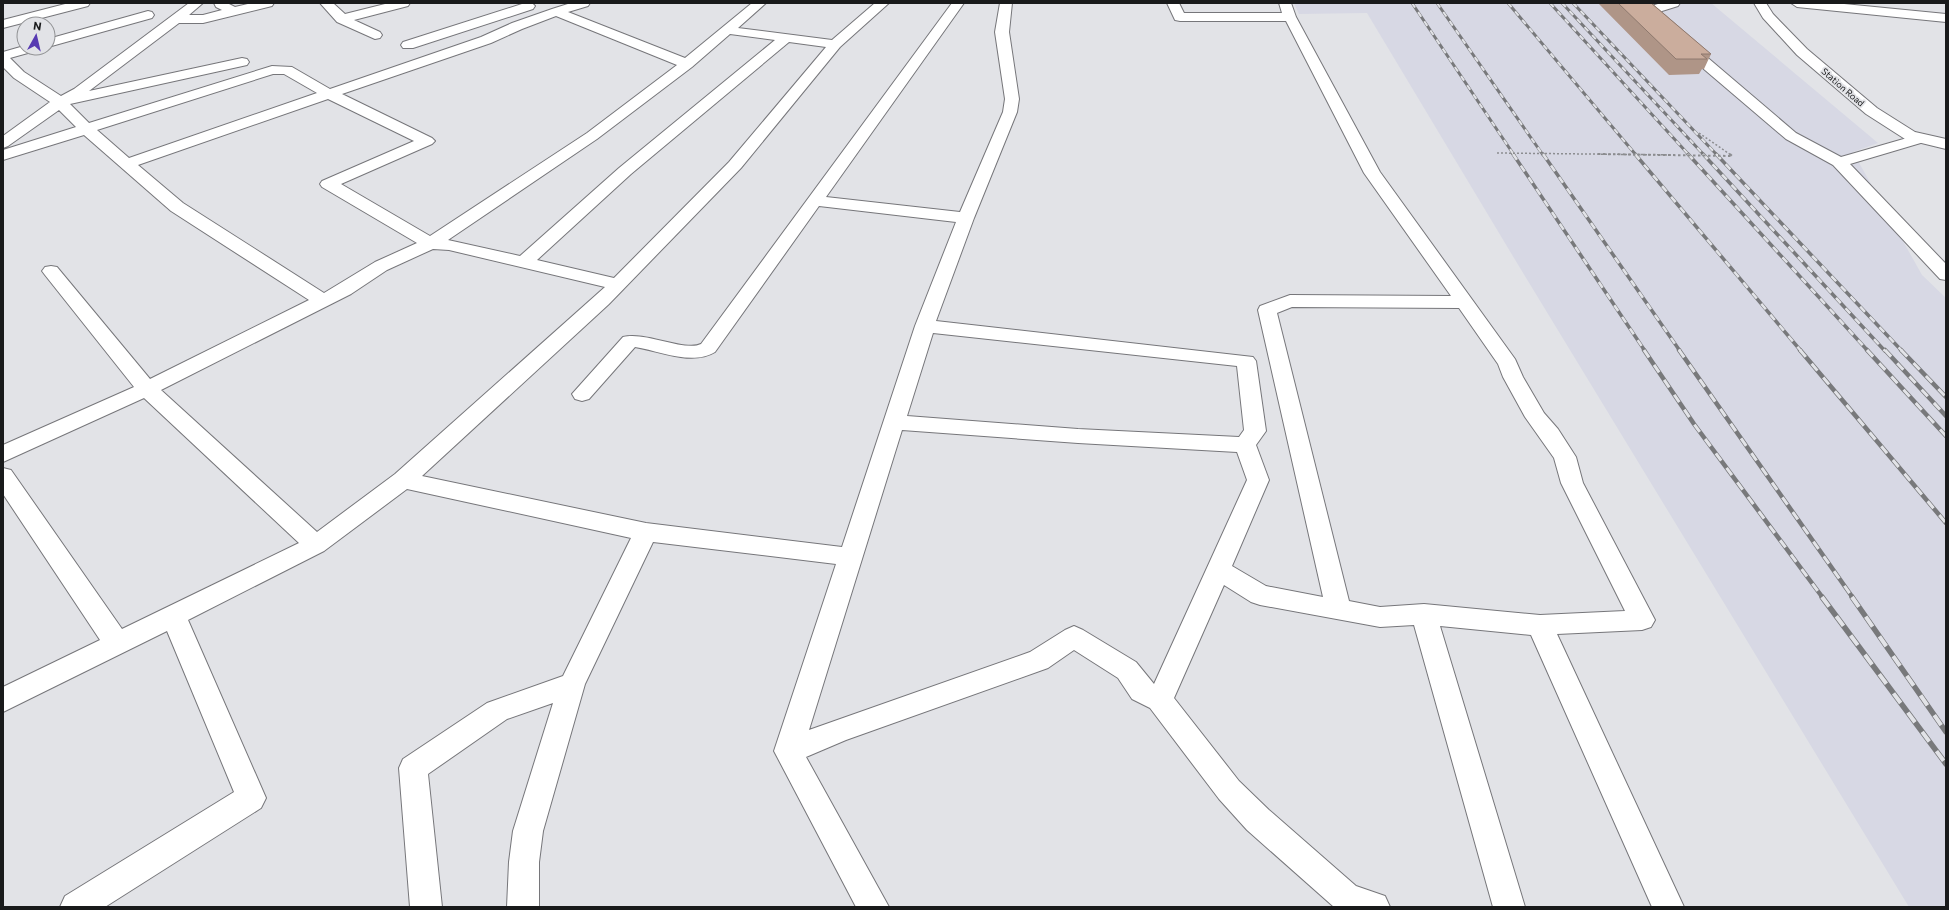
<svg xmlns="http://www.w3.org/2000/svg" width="1949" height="910" font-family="Commissioner,sans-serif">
  <rect width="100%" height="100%" fill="#e2e3e7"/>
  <path fill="#d7d8e4" d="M1294,3H1711L1878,143L1853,152L1922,275L1946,298V907H1909L1514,258L1367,13L1299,14Z"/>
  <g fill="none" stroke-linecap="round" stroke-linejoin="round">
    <defs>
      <path id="street" d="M69,3H90L88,6L3,28V20Z
        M189,3H203L189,15H203L222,10L216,7L214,3H227L235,7L252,3H274L272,6L203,23H179L89,91L242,58L247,59L249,62L247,65L70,104L89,123L272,66L292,67L330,89L481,37L512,23L552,9L571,3H590L588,6L568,12L685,58L752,3H766L738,28L832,40L875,3H889L840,47L741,168L609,304L422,476L646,523L842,547L915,326L956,222L819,206L715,352C692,366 660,351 635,347L589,399L582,401L575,399L572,394L623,337C645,331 685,352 701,344L952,3H964L826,197L960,212L1003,112L1005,99L995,32L1000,3H1012L1009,32L1019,99L1017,112L974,218L936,321L1253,357L1256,361L1266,431L1256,445L1269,480L1232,566L1266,586L1323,597L1258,310L1260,306L1290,295L1451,296L1364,173L1286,21H1180L1175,20L1167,3H1179L1184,13H1282L1279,3H1291L1296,17L1380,172L1515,359L1523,377L1544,413L1558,429L1576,457L1583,483L1655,620L1651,627L1642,630L1557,634L1684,907H1652L1531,635L1440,626L1525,907H1493L1414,625L1380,627L1260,605L1251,602L1224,585L1174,698L1239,781L1269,810L1356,886L1385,896L1390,907H1334L1247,830L1219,799L1150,708L1132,699L1118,678L1074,650L1048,668L846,740L806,757L889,907H856L774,751L836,564L653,542L585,684L543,831L539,862V907H507L509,862L513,831L553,703L507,719L428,774L442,907H410L399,768L403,759L487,703L563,676L631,538L407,489L324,551L188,620L266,798L261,808L105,907H60L65,896L234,792L167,631L3,712V687L100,640L3,494V468L11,470L122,629L299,543L144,398L3,462V445L134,387L45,275L42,271L45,267L51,266L57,267L150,379L309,300L171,211L84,135L3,160V150L76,127L59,110L8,146L3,148V136L50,102L14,78L3,67V52L24,46V48H37L35,51L10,58L24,72L61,96L74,89ZM556,16L677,65L587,133L430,236L341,184L432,144L435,141L432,138L342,94L491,43L522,29ZM730,34L775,40L619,168L520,256L448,240L597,139L692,67ZM789,42L826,47L729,162L614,278L537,260L631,174ZM273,74H284L317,93L129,158L97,130ZM328,99L414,141L322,181L320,184L322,187L417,243L375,262L324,293L183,203L138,165ZM433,249L449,250L605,287L395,474L317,532L161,390L351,294L387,270ZM1292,307L1459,308L1498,364L1503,377L1525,417L1554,458L1561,483L1625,611L1540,615L1424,604L1380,607L1349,601L1277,313ZM933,333L1237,366L1244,430L1239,437L1078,429L907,416ZM902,430L1078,443L1237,452L1247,480L1154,684L1136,662L1083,630L1074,626L1065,630L1030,652L809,730Z
        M320,3H333L345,14L389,3H410L408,6L354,20L380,32L382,35L380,38L375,39L337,22Z
        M525,3H532L535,6L533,9L413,48H403L401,45L403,42Z
        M1661,3H1680L1678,6L1646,16L1640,12L1642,9Z
        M1791,3H1834L1946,14V22L1797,7Z
        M148,11L152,12L154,15L152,18L48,47V39Z
        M1683,40L1688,41L1796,133L1841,157L1914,136H1924L1927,139L1924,142L1850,164L1946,264V280L1940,279L1833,165L1786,139L1678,47L1676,44L1678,41Z"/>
      <path id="secondary" d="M1754,3H1766L1773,14L1807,49L1877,108L1915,132L1946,139V149L1905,139L1866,114L1797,55L1763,18Z"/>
    </defs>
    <use href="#street" stroke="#76767a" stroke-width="2"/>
    <use href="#secondary" stroke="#76767a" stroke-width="2"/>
    <path stroke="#8c8d90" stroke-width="1.5" stroke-dasharray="2 2" stroke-linecap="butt" d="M1699,133L1731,155"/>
    <path stroke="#8c8d90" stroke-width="2" stroke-dasharray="2.5 2.5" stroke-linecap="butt" d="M1730,154L1732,156"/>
    <use href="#street" fill="#fff" fill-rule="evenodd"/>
    <use href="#secondary" fill="#fff" fill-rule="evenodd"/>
    <defs>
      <path id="rail-far3" d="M1412,3L1514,155
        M1437,3L1543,155
        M1508,3L1636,155
        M1550,3L1689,155
        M1562,3L1704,155
        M1573,3L1717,155"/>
      <path id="rail-far2" d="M1513,154L1645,351
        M1543,154L1680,351
        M1635,154L1801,351
        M1688,154L1868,351
        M1703,154L1885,351
        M1716,154L1902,351"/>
      <path id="rail-far1" d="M1644,350L1694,424L1823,598
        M1679,350L1853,598
        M1800,350L1946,523
        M1867,350L1946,436
        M1885,350L1946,416
        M1901,350L1946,397"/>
      <path id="rail" d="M1822,597L1946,764
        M1852,597L1946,732"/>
    </defs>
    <use href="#rail-far3" stroke="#78797b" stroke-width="3"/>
    <use href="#rail-far2" stroke="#78797b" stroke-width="3.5"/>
    <use href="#rail-far1" stroke="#78797b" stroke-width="4.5"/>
    <use href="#rail" stroke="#78797b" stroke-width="5.5"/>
    <use href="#rail-far3" stroke="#e2e3e7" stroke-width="2" stroke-dasharray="5.5" stroke-linecap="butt"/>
    <use href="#rail-far2" stroke="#e2e3e7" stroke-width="2.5" stroke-dasharray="7" stroke-linecap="butt"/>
    <use href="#rail-far1" stroke="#e2e3e7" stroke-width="3" stroke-dasharray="9" stroke-linecap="butt"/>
    <use href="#rail" stroke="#e2e3e7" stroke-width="4" stroke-dasharray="12" stroke-linecap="butt"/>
    <path stroke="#8c8d90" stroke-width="1.5" stroke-dasharray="2 2" stroke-linecap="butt" d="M1497,153L1677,155"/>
    <path stroke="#8c8d90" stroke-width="2" stroke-dasharray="2.5 2.5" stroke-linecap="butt" d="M1598,154L1732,156"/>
  </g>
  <path fill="#af9587" d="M1598,3H1656L1653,4L1711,54L1704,69H1702L1699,74L1669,75Z"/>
  <path fill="#cbad9d" stroke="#8e796e" d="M1618,3H1651L1711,54H1701L1707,59H1676Z"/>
  <g text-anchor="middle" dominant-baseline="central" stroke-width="3.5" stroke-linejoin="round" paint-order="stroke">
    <g font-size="9" fill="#191a1b" stroke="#e2e3e7">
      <text transform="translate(1843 87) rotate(41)">Station Road</text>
    </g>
  </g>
  <rect width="1949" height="910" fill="none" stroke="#191a1b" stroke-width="8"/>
  <g transform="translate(36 36) rotate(8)"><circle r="19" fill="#e2e3e7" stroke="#929395"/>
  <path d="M0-3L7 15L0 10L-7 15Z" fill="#573ab2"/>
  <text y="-6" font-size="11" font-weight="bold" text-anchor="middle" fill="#191a1b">N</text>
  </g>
</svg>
